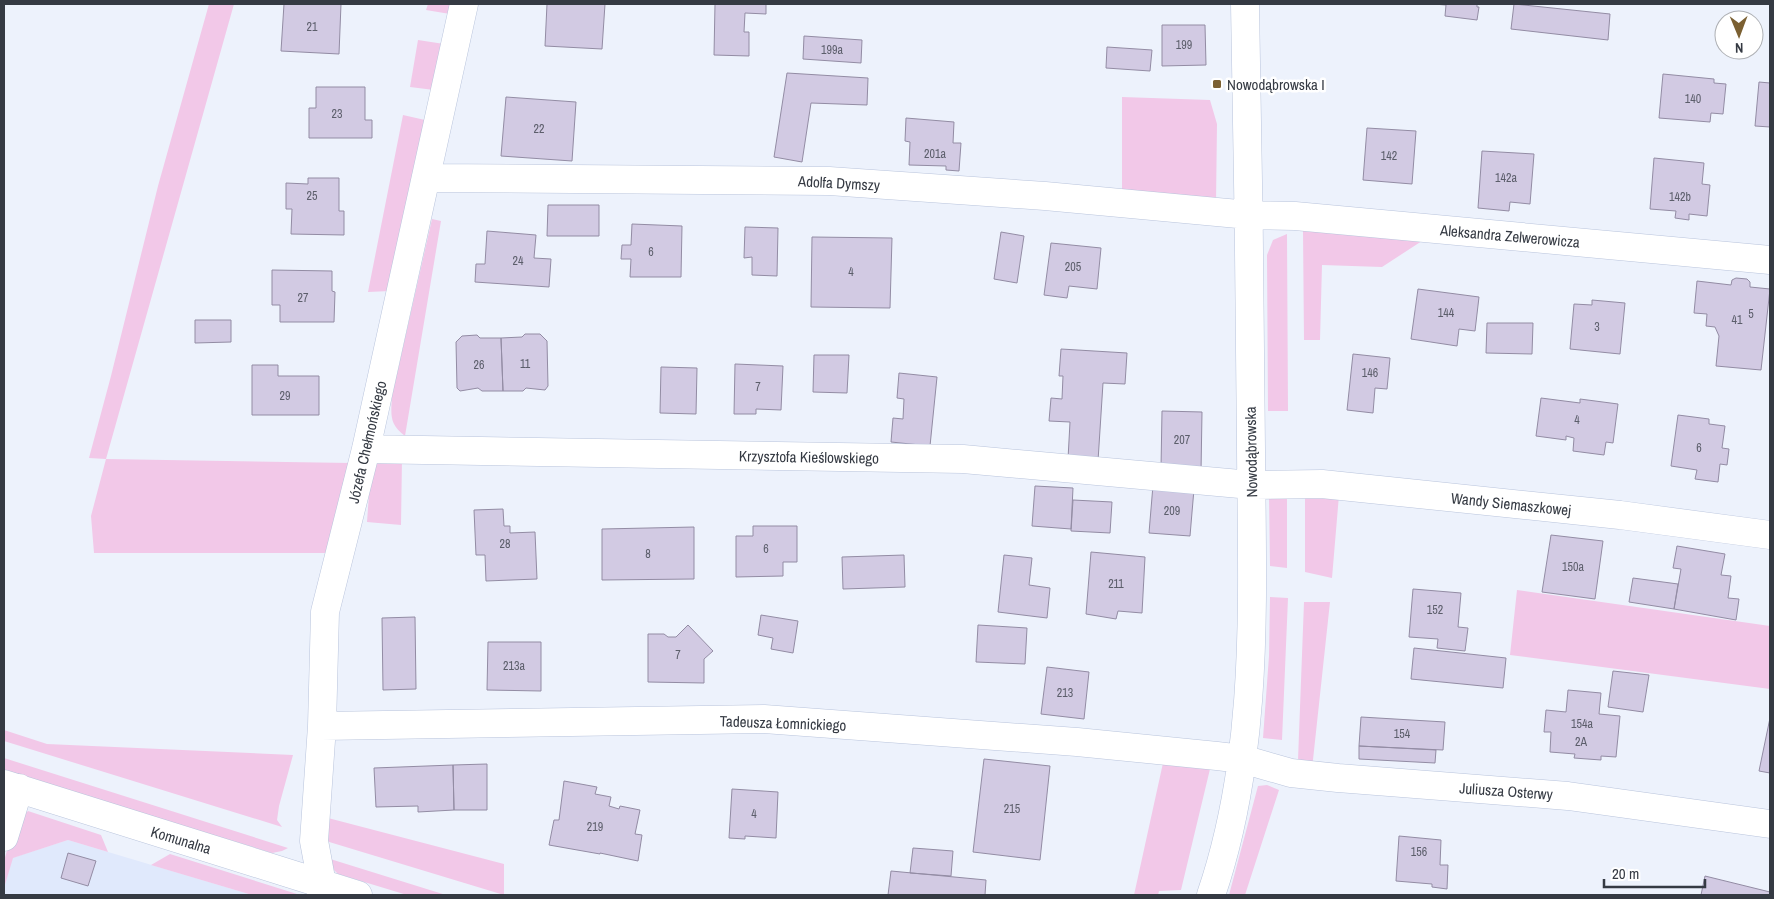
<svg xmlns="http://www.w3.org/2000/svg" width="1774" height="899" font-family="'Archivo Narrow',sans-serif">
  <rect width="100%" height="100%" fill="#edf2fc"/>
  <path fill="#e0e9fc" d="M68,840L252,895H4V888L12,858Z"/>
  <path fill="#f2c8e8" d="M209,4H234L106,459L351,463L326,553H94L91,516L106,459L89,458L111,376L158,186Z
    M428,4H452L450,14L426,10Z
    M418,40L444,44L434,90L410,87Z
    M1122,97L1210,100L1217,124L1216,203L1122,197Z
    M403,115L425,120L390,291L368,292Z
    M432,219L441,221L405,436C389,424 391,415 392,396Z
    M1303,231L1425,239L1382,267L1322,265L1320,340H1304Z
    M1287,234L1288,411H1268L1267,255L1273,240Z
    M402,458L401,525L367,522L371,466L378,459Z
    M1305,492L1339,495L1332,578L1305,572Z
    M1269,496H1287V568L1270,566Z
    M1517,590L1770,626V689L1510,655Z
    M1270,597L1288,598L1282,740L1263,738L1269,656Z
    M1304,602H1330L1312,769L1305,767L1298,760Z
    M4,730L47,744L293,755L279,806L277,820L282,827L4,741Z
    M4,758L288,848L282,851L272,853L4,771Z
    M1163,763L1197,766L1210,769L1181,890L1159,891L1158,895H1134Z
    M1267,785L1279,790L1245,895H1229L1258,786Z
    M28,811L101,835L108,852L68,840L13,858L4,888V861L15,823Z
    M328,818L504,864V895L326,841Z
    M170,854L297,894L299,895H252L151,865Z
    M327,858L446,895H407L338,874L330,866Z"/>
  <path fill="#d2cae3" stroke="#938ca4" d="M284,4H341L339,54L281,51Z
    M547,4H605L602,49L545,46Z
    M715,4H766V14L745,13L744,32H749V56L714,55Z
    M1433,4H1477V7H1479L1477,20L1445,16L1446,5Z
    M1514,4L1610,14L1608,40L1511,29Z
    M1162,25H1205L1206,65L1162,66Z
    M804,36L862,40L861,63L803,59Z
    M1107,47L1152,50L1150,71L1106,68Z
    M787,73L868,78L867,105L811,103L802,162L774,157Z
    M1663,74L1714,79V83L1726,84L1723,114L1711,113L1710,122L1659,118Z
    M1759,82L1770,83V127L1755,126Z
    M316,87H365V120H372V138H309V108H316Z
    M506,97L576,102L572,161L501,156Z
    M906,118L954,122L953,143H961L959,171L946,170V166L909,165L910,142L905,141Z
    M1367,128L1416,131L1412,184L1363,180Z
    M1482,151L1534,154L1530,204L1510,202L1509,211L1478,208Z
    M1654,158L1704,163L1702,184L1710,185L1707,216L1689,214V220L1675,218L1676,211L1650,209Z
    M308,178H339V211H344V235L291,234L292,209H286V183L308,184Z
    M548,205H599V236H547Z
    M632,224L682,226L681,277H630L631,259H621L622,245H631Z
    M745,227L778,228L777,276L752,275V257L744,258Z
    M487,231L536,235L534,258L551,259L549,287L475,282L476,264H485Z
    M1001,232L1024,236L1017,283L994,279Z
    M812,237L892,238L890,308L811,307Z
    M1051,243L1101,248L1097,289L1069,286L1067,298L1044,295Z
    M272,270L332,271V291L335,292L334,322H280V305H272Z
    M1736,278L1747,279L1750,282V287L1770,289L1761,370L1716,366L1719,336L1715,327L1706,326L1707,314L1694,313L1697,281L1731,285L1732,280Z
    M1418,289L1479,297L1475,331L1459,329L1457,346L1411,339Z
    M1592,300L1625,303L1620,354L1570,349L1574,304L1592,305Z
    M195,320H231V342L195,343Z
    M1487,323H1533L1532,354L1486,353Z
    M525,334H540L547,341L548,386L545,390L526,388L523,391H503L501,338L522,337Z
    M477,335L480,338H501L503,391H482L478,388L460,391L457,388L456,342L462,336Z
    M1061,349L1127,353L1125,384L1103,383L1098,461L1068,459L1070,422L1049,421L1051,398L1062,399L1063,376H1059Z
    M1353,354L1390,358L1387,389L1375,388L1373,413L1347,410Z
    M814,355H849L847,393L813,392Z
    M735,364L783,366L781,410L756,409V414H734Z
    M252,365H278V376H319V415H252Z
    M661,367L697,368L696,414L660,413Z
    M899,373L937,377L930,446L891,442L893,418L903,419L904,399L897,398Z
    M1541,398L1580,403V399L1618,404L1613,443L1606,442L1604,455L1573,451L1574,438L1566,436V440L1536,436Z
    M1162,411L1202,412L1201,472L1161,468Z
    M1678,415L1709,419V424L1725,426L1722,448L1729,449L1727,465L1720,464L1718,482L1695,479L1697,470L1671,466Z
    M1153,485L1194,489L1190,536L1149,533Z
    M1035,486L1073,488L1071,529L1032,526Z
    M1073,500L1112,502L1110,533L1071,531Z
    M503,509L504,526H510V533L535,532L537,579L486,581L485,555H476L474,510Z
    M753,526H797V562H783V576L736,577V536H753Z
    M694,527V579L602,580V529Z
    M1551,535L1603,541L1595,599L1542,592Z
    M1677,546L1725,554L1721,575L1731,576L1728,598L1739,599L1736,620L1674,609L1681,569L1673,568Z
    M1091,552L1145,557L1142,613L1118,611L1116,619L1086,614Z
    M904,555L905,587L843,589L842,557Z
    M1004,555L1032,558L1029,585L1050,588L1047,618L998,612Z
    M1633,578L1678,584L1674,609L1629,602Z
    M1413,589L1461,593L1458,627L1468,628L1465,651L1437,648L1438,639L1409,637Z
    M761,615L798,621L793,653L771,649L773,638L758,635Z
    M415,617L416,689L383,690L382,618Z
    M688,625L713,651L704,659V683L648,682V634H664L668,637H676Z
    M978,625L1027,628L1025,664L976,662Z
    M488,642H541V691L487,690Z
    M1414,648L1506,658L1503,688L1411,679Z
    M1047,667L1089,672L1084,719L1041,714Z
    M1613,671L1649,675L1643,712L1608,707Z
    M1568,690L1601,693L1599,714L1620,716L1616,757L1601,756V760L1574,758L1575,754L1550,752L1551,732H1544L1546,710L1566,712Z
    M1361,717L1445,722L1443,750L1359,746Z
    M1770,718V773L1759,771Z
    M1359,746L1436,750L1435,763L1359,759Z
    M984,759L1050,766L1040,860L973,852Z
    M487,764V810H454L453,765Z
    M453,765L454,810L418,812V806L376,807L374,768Z
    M564,781L597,787L595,794L611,797L609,806L619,809L620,806L640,810L635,834L642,835L638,861L600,853V854L549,845L554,820H559Z
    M732,789L778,792L776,838L745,836V839L729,838Z
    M1399,836L1441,840L1440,865H1448L1447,889L1432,887V884L1396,881Z
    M913,848L953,851L951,876L910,873Z
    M68,853L96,861L88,886L61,878Z
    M891,871L986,880L985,895H888Z
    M1705,876L1770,892V895H1701Z"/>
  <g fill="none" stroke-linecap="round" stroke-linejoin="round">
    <defs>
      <path id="minor" d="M427,178L829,181L1045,196L1249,215L1295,216L1770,260
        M366,449L963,459L1251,485L1322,484L1620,515L1770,535
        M322,726L764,719L1077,742L1217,756L1242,759L1291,773L1338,778L1568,796L1770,824
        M4,784L358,895
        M4,837L19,788
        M321,895L322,884L314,841L322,726L325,612L366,449L464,4
        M1211,895C1260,752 1252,598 1251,449C1250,301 1248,152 1245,4"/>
    </defs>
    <use href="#minor" stroke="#b9c4dc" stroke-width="29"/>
    <use href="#minor" stroke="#fff" stroke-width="28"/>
  </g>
  <rect fill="#7b6032" stroke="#fff" stroke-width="2" x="1212" y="79" width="10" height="10" rx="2.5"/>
  <g text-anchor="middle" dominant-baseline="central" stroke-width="5" stroke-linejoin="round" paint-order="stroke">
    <g font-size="12" fill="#5c5e6b">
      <text x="312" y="27">21</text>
      <text x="1184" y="45">199</text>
      <text x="832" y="50">199a</text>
      <text x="1693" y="99">140</text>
      <text x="337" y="114">23</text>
      <text x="539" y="129">22</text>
      <text x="935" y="154">201a</text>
      <text x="1389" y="156">142</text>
      <text x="1506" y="178">142a</text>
      <text x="312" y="196">25</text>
      <text x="1680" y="197">142b</text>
      <text x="651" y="252">6</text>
      <text x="518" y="261">24</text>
      <text x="1073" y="267">205</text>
      <text x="851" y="272">4</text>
      <text x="303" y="298">27</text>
      <text x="1446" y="313">144</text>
      <text x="1751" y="314">5</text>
      <text x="1737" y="320">41</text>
      <text x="1597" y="327">3</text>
      <text x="525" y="364">11</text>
      <text x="479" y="365">26</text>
      <text x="1370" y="373">146</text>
      <text x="758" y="387">7</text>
      <text x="285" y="396">29</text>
      <text x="1577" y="420">4</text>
      <text x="1182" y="440">207</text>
      <text x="1699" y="448">6</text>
      <text x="1172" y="511">209</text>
      <text x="505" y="544">28</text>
      <text x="766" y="549">6</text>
      <text x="648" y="554">8</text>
      <text x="1573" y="567">150a</text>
      <text x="1116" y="584">211</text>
      <text x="1435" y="610">152</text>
      <text x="678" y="655">7</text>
      <text x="514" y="666">213a</text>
      <text x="1065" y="693">213</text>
      <text x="1582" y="724">154a</text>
      <text x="1402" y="734">154</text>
      <text x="1581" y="742">2A</text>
      <text x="1012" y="809">215</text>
      <text x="754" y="814">4</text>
      <text x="595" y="827">219</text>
      <text x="1419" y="852">156</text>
    </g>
    <g font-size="15" fill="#353a43" stroke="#fff" text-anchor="start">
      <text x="1227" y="84">Nowodąbrowska I</text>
    </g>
    <g font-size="15" fill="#353a43" stroke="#fff">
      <text transform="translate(839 183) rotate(3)">Adolfa Dymszy</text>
      <text transform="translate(1510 236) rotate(5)">Aleksandra Zelwerowicza</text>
      <text transform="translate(367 442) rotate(-77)">Józefa Chełmońskiego</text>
      <text transform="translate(1251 452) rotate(-91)">Nowodąbrowska</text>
      <text transform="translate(809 457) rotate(1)">Krzysztofa Kieślowskiego</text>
      <text transform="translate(1511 504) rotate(6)">Wandy Siemaszkowej</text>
      <text transform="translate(783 723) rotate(2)">Tadeusza Łomnickiego</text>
      <text transform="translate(1506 791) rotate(4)">Juliusza Osterwy</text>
      <text transform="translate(181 840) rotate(17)">Komunalna</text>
    </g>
  </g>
  <rect width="1774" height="899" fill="none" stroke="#353a43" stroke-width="10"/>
  <g transform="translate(1739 35) rotate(179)"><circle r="24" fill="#ffffff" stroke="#aeb0b4"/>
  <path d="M0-4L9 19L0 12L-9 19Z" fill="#7b6032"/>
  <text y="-8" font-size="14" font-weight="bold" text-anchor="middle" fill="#353a43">N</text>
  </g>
  <path d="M1604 879v8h101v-8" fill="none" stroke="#353a43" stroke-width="2.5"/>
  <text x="1612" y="879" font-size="15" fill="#353a43" stroke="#ffffff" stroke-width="4" paint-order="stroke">20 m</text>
</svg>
